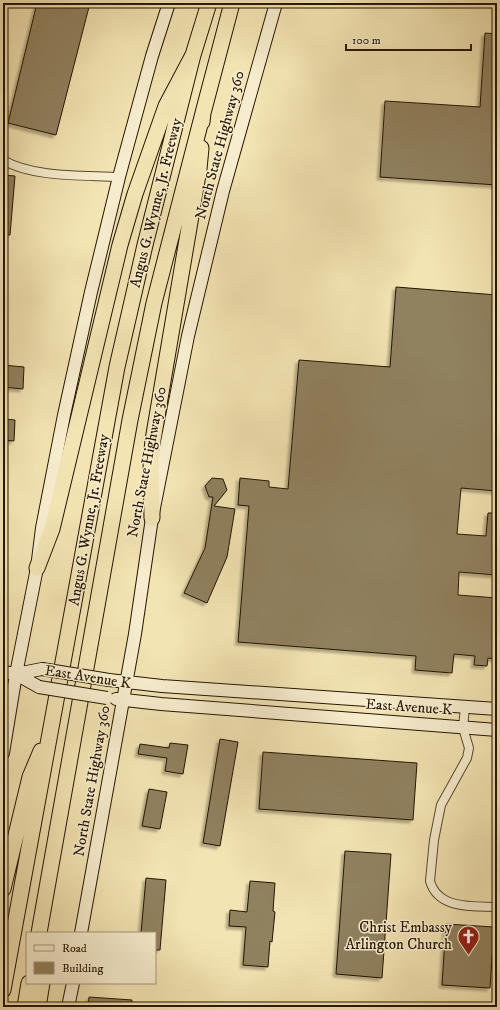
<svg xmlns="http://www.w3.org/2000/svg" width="500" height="1010" font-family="'IM FELL DW Pica',serif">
  <defs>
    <filter id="shadow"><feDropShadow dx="-3" dy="3" stdDeviation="1" flood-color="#0004"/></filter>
  </defs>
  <rect width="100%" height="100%" fill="#f3e4b3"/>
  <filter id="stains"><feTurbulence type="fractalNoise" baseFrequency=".005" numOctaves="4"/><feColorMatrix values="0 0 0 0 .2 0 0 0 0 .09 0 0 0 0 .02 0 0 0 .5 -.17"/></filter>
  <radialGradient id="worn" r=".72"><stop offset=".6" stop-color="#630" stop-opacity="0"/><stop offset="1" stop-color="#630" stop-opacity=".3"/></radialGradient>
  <path fill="#90815e" stroke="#251501" filter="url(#shadow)" d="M37,3H90L56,135L8,123Z
    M485,33L497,34V185L380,177L385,101L480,107Z
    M3,175L15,176L10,235H3Z
    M396,287L497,295V491L461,488L457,534L486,536L488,513H497V575L459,572L458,595L497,598V659L488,658L487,666L474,665L475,656L454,654L452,673L415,670L416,656L238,642L249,506L238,505L240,478L269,481V487L288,489L299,360L390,367Z
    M3,365L24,367L23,389L3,387Z
    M3,419L15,420L14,441L3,440Z
    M212,478L223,479L227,490L214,506L235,509L227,557L207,603L184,593L205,548L213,497H209L205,486Z
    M220,739L238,742L220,846L203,843Z
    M170,743L188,745L183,774L165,771L167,758L138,754L140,744L169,748Z
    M263,752L417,763L413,820L259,809Z
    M149,789L167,792L160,829L142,826Z
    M345,851L391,854L382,978L336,974Z
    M146,878L166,880L160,950H155V933H141Z
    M250,881L275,883L273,911L275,912L272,942L270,941L268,967L243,965L246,927L229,926L230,910L247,912Z
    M446,924L494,927L490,988L442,985Z
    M89,997L132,1000L131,1007H88Z"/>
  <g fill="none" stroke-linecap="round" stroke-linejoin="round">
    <defs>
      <path id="street" d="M3,160C33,178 85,175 119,177
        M465,707L463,728L469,748L467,758L441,805L434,840L430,881C438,910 474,906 497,907"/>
      <path id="secondary" d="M3,672L16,674L42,669
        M16,674L39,687
        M109,680L162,686L497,709
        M116,699L161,704L497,730
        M3,753L16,674L37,568L42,528L64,415L91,292L119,177L152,56L169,3
        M81,933L135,634L152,518L188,336L223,191L276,3
        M68,1007L73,983"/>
      <path id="highway" d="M202,122L203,113L232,3
        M152,518L151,461L153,440L199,169L201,148
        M37,568L52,529L120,245L135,194L166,106L193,55L209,3
        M3,889L30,777L41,751
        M39,933L130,420L154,303L203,113
        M3,990L117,367L145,245L193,55
        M25,1007L29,983
        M38,1007L42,983"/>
    </defs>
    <use href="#street" stroke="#58492e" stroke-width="10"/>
    <use href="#secondary" stroke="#251501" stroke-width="14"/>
    <use href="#highway" stroke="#251501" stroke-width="17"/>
    <use href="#street" stroke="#f7edce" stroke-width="8"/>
    <use href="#secondary" stroke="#f7edce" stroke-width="12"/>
    <use href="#highway" stroke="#f3e4b3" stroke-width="15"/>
    <defs>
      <path id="secondary-bridge" d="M42,669L109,680
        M39,687L107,698"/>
    </defs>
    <use href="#secondary-bridge" stroke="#251501" stroke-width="14" stroke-linecap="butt"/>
    <use href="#secondary-bridge" stroke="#f7edce" stroke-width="12"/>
  </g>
  <defs>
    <symbol id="church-pin" viewBox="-11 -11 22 30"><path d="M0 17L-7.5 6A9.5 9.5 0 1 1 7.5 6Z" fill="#8f2418" stroke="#f7edce"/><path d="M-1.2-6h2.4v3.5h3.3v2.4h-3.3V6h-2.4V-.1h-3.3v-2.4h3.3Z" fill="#fff"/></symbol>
  </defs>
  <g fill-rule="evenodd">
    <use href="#church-pin" x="456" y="924" width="25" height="34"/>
  </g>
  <g text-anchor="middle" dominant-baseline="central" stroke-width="3" stroke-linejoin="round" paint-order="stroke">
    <g font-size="15" fill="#251501" stroke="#f7edce">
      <text transform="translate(220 145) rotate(-75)">North State Highway 360</text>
      <text transform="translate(156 203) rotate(-76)">Angus G. Wynne, Jr. Freeway</text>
      <text transform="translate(147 462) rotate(-79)">North State Highway 360</text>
      <text transform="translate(89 520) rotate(-80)">Angus G. Wynne, Jr. Freeway</text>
      <text transform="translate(88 677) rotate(9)">East Avenue K</text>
      <text transform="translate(409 707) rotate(4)">East Avenue K</text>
      <text transform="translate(92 781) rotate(-80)">North State Highway 360</text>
    </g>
    <g font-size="15" fill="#251501" stroke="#f7edce" text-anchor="end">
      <text x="452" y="927">Christ Embassy<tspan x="452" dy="17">Arlington Church</tspan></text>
    </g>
  </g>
  <rect width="500" height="1010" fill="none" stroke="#f3e4b3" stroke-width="16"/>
  <rect x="4" y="4" width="492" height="1002" fill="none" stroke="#251501" stroke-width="2"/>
  <rect x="8" y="8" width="484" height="994" fill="none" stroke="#251501"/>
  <rect x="26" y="932" width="130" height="52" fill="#f7edce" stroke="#a3977c"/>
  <rect x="34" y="945" width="20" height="6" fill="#f7edce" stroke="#a3977c"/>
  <text x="62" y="952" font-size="12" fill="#251501">Road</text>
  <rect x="34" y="962" width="20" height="12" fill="#90815e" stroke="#a3977c"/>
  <text x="62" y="972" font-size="12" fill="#251501">Building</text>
  <path d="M346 44v6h125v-6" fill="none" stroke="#251501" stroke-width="2"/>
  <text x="352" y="44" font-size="12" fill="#251501" stroke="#f7edce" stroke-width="3" paint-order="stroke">100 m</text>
  <rect width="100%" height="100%" filter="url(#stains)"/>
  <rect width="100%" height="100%" fill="url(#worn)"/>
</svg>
